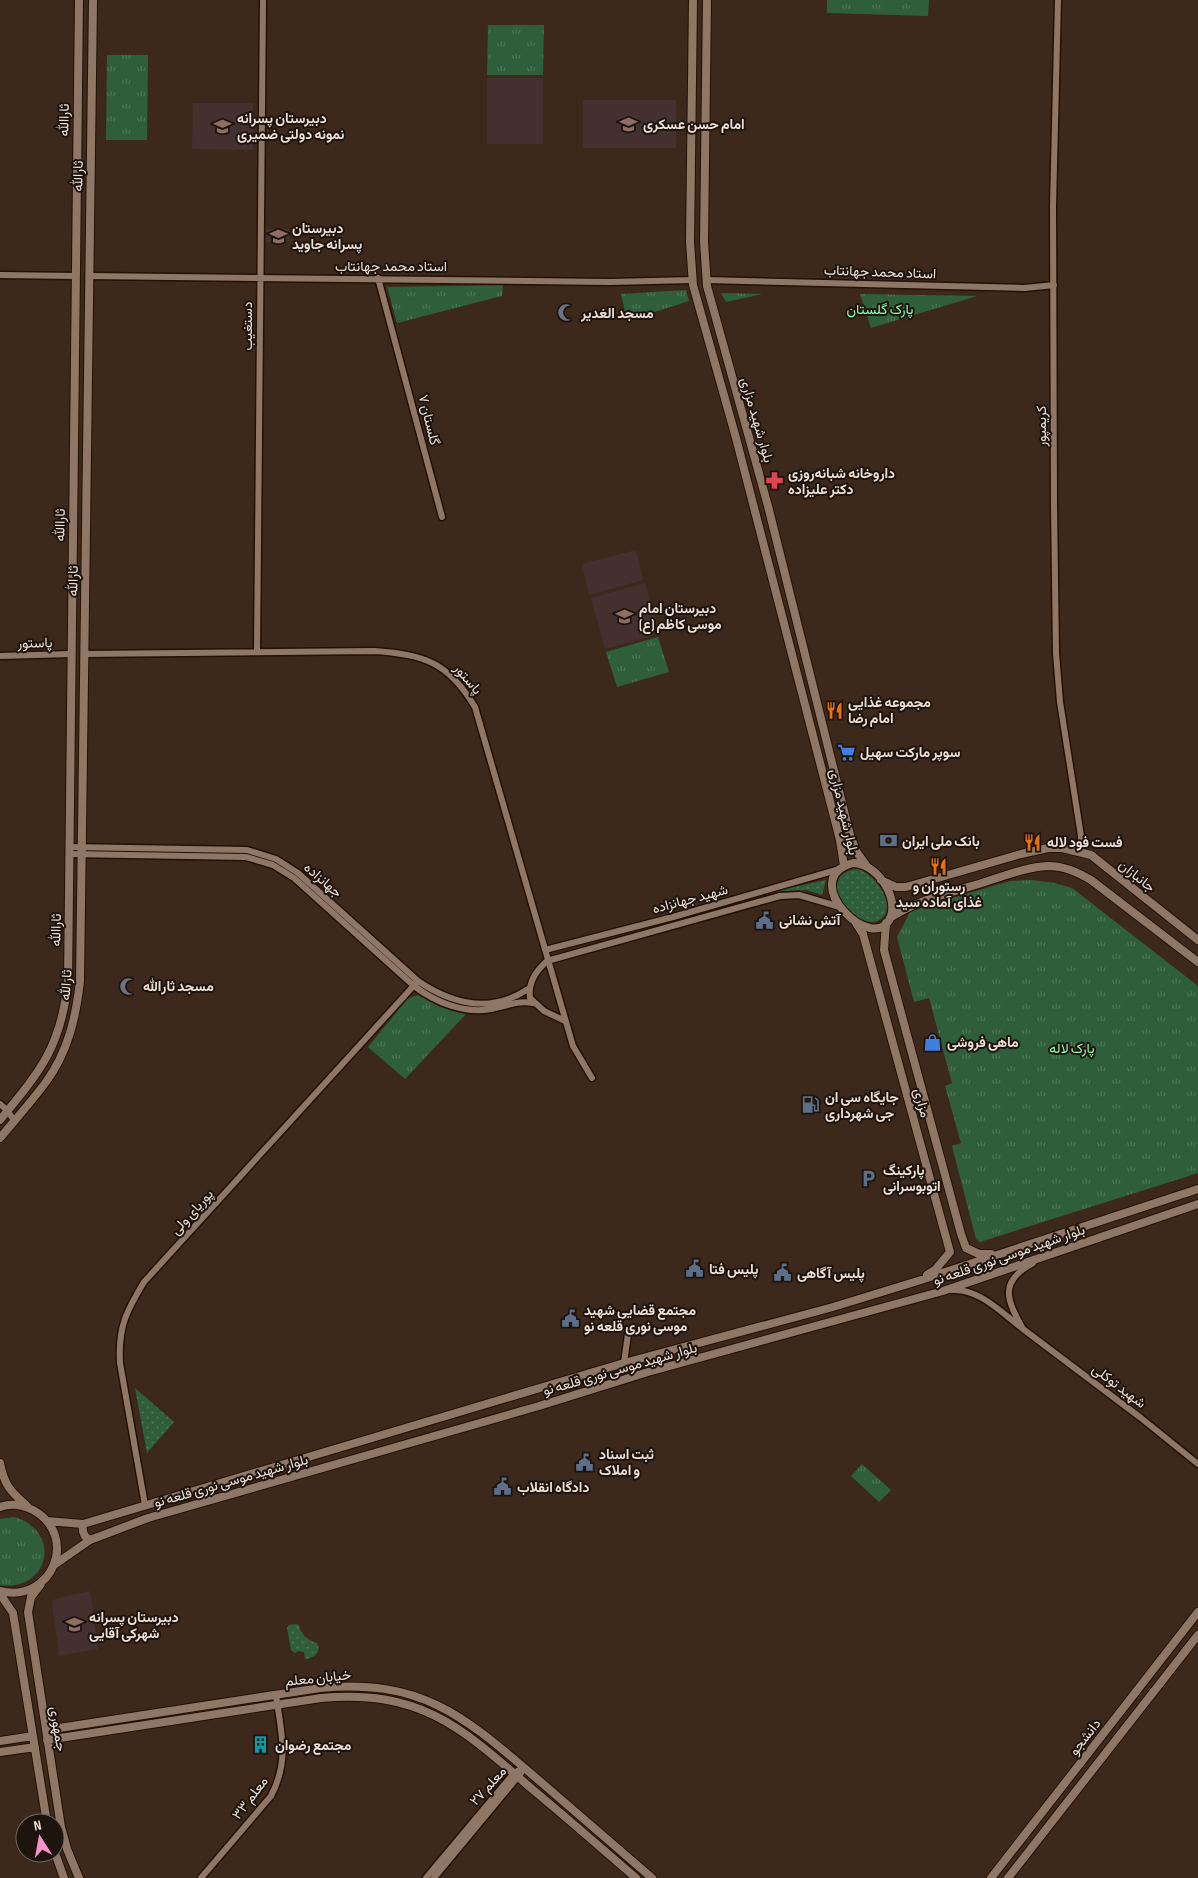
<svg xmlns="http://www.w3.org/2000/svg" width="1198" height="1878" font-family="'Sofia Sans Condensed',Vazirmatn,sans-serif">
  <defs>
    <pattern id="grass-dots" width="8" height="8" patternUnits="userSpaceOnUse" patternTransform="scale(1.25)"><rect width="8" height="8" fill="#2f5e3b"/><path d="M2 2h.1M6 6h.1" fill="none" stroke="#4d7557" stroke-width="1.8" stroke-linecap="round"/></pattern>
    <pattern id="park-tufts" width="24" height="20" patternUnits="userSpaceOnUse" patternTransform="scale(1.25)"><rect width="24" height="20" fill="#2f5e3b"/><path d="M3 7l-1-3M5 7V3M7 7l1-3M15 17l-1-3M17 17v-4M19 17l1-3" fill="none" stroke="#4d7557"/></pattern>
  </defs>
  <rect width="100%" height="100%" fill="#3d291b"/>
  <path fill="#44302f" d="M487,78H543V144H487Z
    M583,100H676V148H583Z
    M193,103H253V150L192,149Z
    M266,229H289L290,242H266Z
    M636,550L643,580L589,595L582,564Z
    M645,583L660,634L605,649L591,598Z
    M90,1591L98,1649L59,1656L52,1602L55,1599Z"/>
  <path fill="url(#grass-dots)" d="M857,869C873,872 899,905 881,919C860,936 809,876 857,869Z
    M826,880L822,895L807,890L771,892Z
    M135,1388L174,1422L147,1453Z
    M296,1624L299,1625C301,1635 307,1640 317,1643C322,1653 313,1658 305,1659L304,1652L298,1651L295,1653L291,1650L287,1628L289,1625Z"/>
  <path fill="url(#park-tufts)" d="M827,0H929L928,16L827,13Z
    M488,25H544L543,75H487Z
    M107,55H148L147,140H106Z
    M503,285L502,296L397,323L387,287Z
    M686,290L689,301L627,321L621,294Z
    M721,293L762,294L726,302Z
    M860,294L977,296L871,328Z
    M658,637L669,672L617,687L606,652Z
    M1032,880L1055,883L1072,888L1198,986V1173L980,1242L976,1239L952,1146L961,1143L945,1086L952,1083L929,998L914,1002L897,937L911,910L1010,881Z
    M418,995L440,1007L466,1014L405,1079L368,1047L407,999Z
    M862,1464L891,1490L879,1502L851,1476Z
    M14,1517C63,1531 49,1592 0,1585V1519Z"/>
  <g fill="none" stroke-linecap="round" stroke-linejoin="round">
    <defs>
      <path id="tertiary" d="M1058,0L1053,206L1054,505L1056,653L1060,702L1081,836V851
        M0,275L75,276
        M89,276L610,282L693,280
        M378,278L442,517
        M706,280L1025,288L1054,285
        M257,652L263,0
        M84,654L375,651C425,655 448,662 475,707L573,1046L592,1078
        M0,656L71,654
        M70,847L247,850L276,859L298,873L418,981C452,1004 491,1014 528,989
        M69,854L246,857L273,865L294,878L414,986C435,1002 464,1014 491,1009C507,1006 521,999 537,1004
        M545,950L673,917L840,869
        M565,1021L544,1011L530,998C528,982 536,971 547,961L780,896L799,895L840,907
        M0,1104L8,1111L14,1121
        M952,1290C979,1288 1003,1314 1023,1329C1007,1300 998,1282 1033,1263
        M1023,1329L1141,1418L1198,1464
        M624,1363L628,1334
        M145,1505L120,1363C118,1327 126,1312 144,1282L418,981
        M201,1878L271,1796C290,1760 281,1732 276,1695
        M426,1878L514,1773L524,1767
        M434,1878L521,1773"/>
      <path id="secondary" d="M693,0L690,242L693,285L736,438L840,840L844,866
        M707,0L704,242L707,286L768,506L850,835L856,851L866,865
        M853,863C875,863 898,894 891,916C876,959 794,879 853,863Z
        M881,880L896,887H906L1021,854L1048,848H1062L1091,855L1198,940
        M890,918C919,899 954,892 988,881C1007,875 1027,867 1048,866C1064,866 1077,872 1091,880L1198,962
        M856,923L863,934L950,1252L935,1270L927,1275
        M886,923L884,950L961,1234L966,1248L979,1254H991
        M0,1120C41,1070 61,1047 68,981L79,0
        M0,1138C15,1120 32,1101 46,1082C68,1052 76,1017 80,981L93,0
        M0,1463C4,1485 11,1492 27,1506
        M0,1507C11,1503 23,1505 33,1510C80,1536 52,1604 0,1591
        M47,1521L83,1524L624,1363L833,1307L921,1280L1198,1189
        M83,1524C82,1531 83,1537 90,1540
        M54,1565L90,1540L148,1518L539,1406L648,1372L943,1291L1198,1204
        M41,1584L31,1597L28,1612L61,1827L67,1849L79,1878
        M0,1594L13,1613L47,1823
        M46,1730L320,1688C425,1678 467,1719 542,1783C579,1815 615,1846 652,1878
        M47,1740L321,1698C421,1689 462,1728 532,1789C567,1818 601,1848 636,1878
        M0,1741L33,1736
        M0,1752L35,1747
        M55,1853L64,1878
        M991,1878L1198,1612
        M1008,1878L1198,1635"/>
    </defs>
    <use href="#tertiary" stroke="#241104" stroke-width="9"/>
    <use href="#secondary" stroke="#241104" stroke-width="10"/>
    <use href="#tertiary" stroke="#8f7767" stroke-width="6"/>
    <use href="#secondary" stroke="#8f7767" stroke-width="8"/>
  </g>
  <defs>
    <symbol id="school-bare" viewBox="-9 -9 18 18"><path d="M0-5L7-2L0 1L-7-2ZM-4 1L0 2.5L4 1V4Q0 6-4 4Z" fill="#8d6e63" stroke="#1d140e" stroke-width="2.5" paint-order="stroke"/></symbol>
    <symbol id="mosque-bare" viewBox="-9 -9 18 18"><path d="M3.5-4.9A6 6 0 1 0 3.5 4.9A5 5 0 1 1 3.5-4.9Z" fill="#6b7280" stroke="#1d140e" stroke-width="2.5" paint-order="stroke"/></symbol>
    <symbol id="pharmacy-bare" viewBox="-9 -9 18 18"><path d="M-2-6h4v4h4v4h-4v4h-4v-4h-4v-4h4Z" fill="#e0444e" stroke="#1d140e" stroke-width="2.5" paint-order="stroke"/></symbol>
    <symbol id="restaurant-bare" viewBox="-9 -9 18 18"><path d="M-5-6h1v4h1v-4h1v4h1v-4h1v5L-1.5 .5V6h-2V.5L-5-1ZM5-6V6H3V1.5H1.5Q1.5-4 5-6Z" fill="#e8710a" stroke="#1d140e" stroke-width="2.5" paint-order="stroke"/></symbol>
    <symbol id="supermarket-bare" viewBox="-9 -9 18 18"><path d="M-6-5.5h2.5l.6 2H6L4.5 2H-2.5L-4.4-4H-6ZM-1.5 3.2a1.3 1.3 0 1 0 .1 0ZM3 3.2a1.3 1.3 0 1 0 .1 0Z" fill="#3f7fe0" stroke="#1d140e" stroke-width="2.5" paint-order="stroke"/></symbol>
    <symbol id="bank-bare" viewBox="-9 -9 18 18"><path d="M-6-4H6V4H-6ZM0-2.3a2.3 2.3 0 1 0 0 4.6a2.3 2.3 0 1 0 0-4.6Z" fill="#5c6f8a" stroke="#1d140e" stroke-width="2.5" paint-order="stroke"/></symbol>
    <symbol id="civic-bare" viewBox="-9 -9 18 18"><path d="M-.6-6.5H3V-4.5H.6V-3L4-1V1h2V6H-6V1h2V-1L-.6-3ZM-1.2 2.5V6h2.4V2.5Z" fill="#5c6f8a" stroke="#1d140e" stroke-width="2.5" paint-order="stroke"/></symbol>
    <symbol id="shop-bare" viewBox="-9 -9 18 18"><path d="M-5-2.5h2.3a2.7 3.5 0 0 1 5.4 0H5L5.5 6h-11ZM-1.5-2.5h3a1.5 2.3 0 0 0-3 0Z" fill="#3f7fe0" stroke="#1d140e" stroke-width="2.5" paint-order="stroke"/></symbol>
    <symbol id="fuel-bare" viewBox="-9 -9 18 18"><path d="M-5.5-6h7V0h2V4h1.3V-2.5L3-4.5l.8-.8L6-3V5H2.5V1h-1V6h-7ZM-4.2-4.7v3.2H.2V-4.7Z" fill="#5c6f8a" stroke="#1d140e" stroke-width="2.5" paint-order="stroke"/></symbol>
    <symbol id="parking-bare" viewBox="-9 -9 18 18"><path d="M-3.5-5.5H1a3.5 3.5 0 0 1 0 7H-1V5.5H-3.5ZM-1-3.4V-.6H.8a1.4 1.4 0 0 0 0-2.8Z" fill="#5c6f8a" stroke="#1d140e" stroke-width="2.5" paint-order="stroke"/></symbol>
    <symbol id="building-bare" viewBox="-9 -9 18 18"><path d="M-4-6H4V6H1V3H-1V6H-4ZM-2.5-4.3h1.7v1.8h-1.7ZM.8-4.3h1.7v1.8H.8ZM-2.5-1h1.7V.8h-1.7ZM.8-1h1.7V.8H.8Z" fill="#0f9aa8" stroke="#1d140e" stroke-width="2.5" paint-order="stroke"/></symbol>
  </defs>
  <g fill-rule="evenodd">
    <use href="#school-bare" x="616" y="112" width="25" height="25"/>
    <use href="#school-bare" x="210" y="114" width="25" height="25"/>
    <use href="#school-bare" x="266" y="224" width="25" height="25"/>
    <use href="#mosque-bare" x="554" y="300" width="25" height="25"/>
    <use href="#pharmacy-bare" x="762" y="468" width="25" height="25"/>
    <use href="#school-bare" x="612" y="604" width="25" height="25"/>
    <use href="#restaurant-bare" x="822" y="698" width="25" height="25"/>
    <use href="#supermarket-bare" x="834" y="740" width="25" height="25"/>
    <use href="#bank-bare" x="876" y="828" width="25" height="25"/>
    <use href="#restaurant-bare" x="1020" y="830" width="25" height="25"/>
    <use href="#restaurant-bare" x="926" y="854" width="25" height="25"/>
    <use href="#civic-bare" x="752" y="908" width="25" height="25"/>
    <use href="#mosque-bare" x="116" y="974" width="25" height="25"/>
    <use href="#shop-bare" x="920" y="1030" width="25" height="25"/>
    <use href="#fuel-bare" x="798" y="1092" width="25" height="25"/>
    <use href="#parking-bare" x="856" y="1166" width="25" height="25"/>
    <use href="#civic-bare" x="682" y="1256" width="25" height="25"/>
    <use href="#civic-bare" x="770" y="1260" width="25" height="25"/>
    <use href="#civic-bare" x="558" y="1306" width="25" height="25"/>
    <use href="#civic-bare" x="572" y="1450" width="25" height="25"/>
    <use href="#civic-bare" x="490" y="1474" width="25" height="25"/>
    <use href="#school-bare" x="62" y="1612" width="25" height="25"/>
    <use href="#building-bare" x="248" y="1732" width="25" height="25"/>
  </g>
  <g text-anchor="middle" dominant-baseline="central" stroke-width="4" stroke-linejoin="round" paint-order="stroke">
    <g font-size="14" font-weight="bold" fill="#eddfd6" stroke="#1d140e" text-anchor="start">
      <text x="237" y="118">دبیرستان پسرانه<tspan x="237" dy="16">نمونه دولتی ضمیری</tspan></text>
      <text x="643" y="124">امام حسن عسکری</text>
      <text x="292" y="228">دبیرستان<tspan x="292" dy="16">پسرانه جاوید</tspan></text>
      <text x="581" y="313">مسجد الغدیر</text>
      <text x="788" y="473">داروخانه شبانه‌روزی<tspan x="788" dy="16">دکتر علیزاده</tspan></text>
      <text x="639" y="608">دبیرستان امام<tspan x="639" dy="16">موسی کاظم (ع)</tspan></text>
      <text x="848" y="702">مجموعه غذایی<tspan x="848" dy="16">امام رضا</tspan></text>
      <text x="860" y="752">سوپر مارکت سهیل</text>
      <text x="902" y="841">بانک ملی ایران</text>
      <text x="1047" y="842">فست فود لاله</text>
      <text x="939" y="886" text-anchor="middle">رستوران و<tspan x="939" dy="16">غذای آماده سید</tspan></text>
      <text x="779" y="920">آتش نشانی</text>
      <text x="143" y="986">مسجد ثارالله</text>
      <text x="947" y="1042">ماهی فروشی</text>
      <text x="825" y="1097">جایگاه سی ان<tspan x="825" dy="16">جی شهرداری</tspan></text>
      <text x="883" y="1170">پارکینگ<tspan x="883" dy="16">اتوبوسرانی</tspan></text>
      <text x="709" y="1269">پلیس فتا</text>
      <text x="797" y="1273">پلیس آگاهی</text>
      <text x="584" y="1310">مجتمع قضایی شهید<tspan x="584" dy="16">موسی نوری قلعه نو</tspan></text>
      <text x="599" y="1454">ثبت اسناد<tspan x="599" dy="16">و املاک</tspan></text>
      <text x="517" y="1487">دادگاه انقلاب</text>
      <text x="89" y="1617">دبیرستان پسرانه<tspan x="89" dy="16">شهرکی آقایی</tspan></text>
      <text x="275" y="1745">مجتمع رضوان</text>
    </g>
    <g font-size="14" fill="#eddfd6" stroke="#1d140e">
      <text transform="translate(64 120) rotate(-89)">ثاراالله</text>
      <text transform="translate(78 176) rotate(-89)">ثارالله</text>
      <text x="391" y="266">استاد محمد جهانتاب</text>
      <text transform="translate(880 272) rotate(2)">استاد محمد جهانتاب</text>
      <text transform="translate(247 326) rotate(-90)">دستغیب</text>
      <text transform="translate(429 420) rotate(76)">گلستان ۷</text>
      <text transform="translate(757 420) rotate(74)">بلوار شهید مزاری</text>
      <text transform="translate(1041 426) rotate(-90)">کریمپور</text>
      <text transform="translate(60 525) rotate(-89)">ثاراالله</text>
      <text transform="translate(73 581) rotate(-89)">ثارالله</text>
      <text transform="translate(35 643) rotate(-1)">پاستور</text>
      <text transform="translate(468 679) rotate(50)">پاستور</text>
      <text transform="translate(844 812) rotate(77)">بلوار شهید مزاری</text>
      <text transform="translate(1137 876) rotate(39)">جانبازان</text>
      <text transform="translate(323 880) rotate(41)">جهانزاده</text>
      <text transform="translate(690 899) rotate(-15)">شهید جهانزاده</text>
      <text transform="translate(56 930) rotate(-89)">ثاراالله</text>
      <text transform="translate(66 985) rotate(-86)">ثارالله</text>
      <text transform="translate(922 1103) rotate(75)">مزاری</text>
      <text transform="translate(192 1212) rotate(-48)">پوریای ولی</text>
      <text transform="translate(1009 1255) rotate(-19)">بلوار شهید موسی نوری قلعه نو</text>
      <text transform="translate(620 1369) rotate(-16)">بلوار شهید موسی نوری قلعه نو</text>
      <text transform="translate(1119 1386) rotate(37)">شهید توکلی</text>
      <text transform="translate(231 1481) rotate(-16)">بلوار شهید موسی نوری قلعه نو</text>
      <text transform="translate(318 1678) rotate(-6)">خیابان معلم</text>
      <text transform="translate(58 1729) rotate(81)">جمهوری</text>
      <text transform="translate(1085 1737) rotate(-52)">دانشجو</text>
      <text transform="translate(488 1786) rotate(-48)">معلم ۲۷</text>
      <text transform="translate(250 1798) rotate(-53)">معلم ۳۳</text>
    </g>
    <g font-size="14" fill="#8efaaa" stroke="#1d140e">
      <text x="880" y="309">پارک گلستان</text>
      <text x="1072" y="1048">پارک لاله</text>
    </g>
  </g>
  <g transform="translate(40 1838) rotate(349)"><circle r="24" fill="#1d140e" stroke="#70655e"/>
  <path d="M0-4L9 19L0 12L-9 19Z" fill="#f890cb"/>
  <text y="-8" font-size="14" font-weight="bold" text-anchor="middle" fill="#eddfd6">N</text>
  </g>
</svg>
